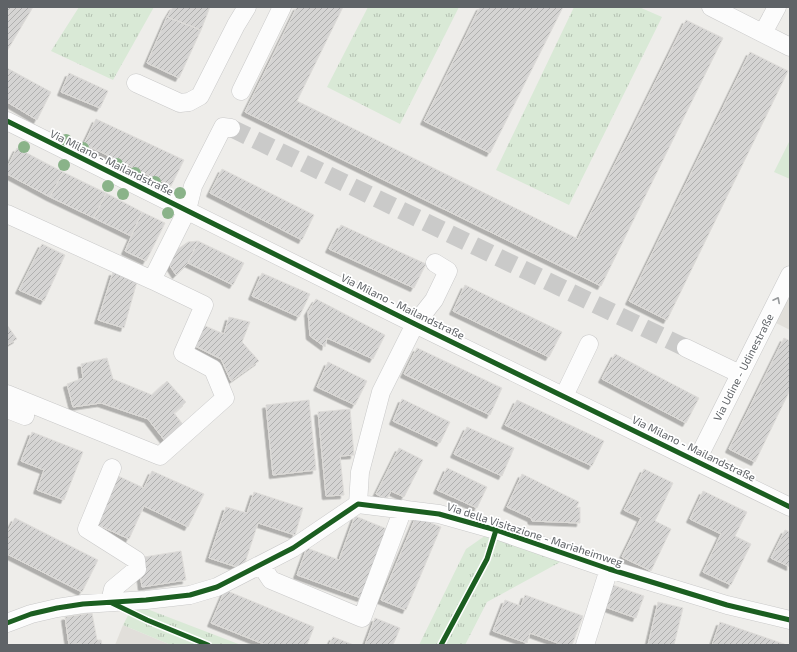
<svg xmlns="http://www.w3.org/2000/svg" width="797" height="652" font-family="'Exo 2',sans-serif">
  <defs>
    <pattern id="grass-tufts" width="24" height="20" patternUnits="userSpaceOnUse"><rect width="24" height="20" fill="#d9e9d6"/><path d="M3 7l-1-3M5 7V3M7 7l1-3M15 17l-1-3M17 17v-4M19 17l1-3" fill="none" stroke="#b3c0b1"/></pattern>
    <pattern id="building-hatch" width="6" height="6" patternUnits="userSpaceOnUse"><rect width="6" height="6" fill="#d5d4d3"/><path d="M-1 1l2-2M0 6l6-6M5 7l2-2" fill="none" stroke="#b0b0af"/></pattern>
    <filter id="shadow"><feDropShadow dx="-3.5" dy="3.5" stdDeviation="0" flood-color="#0004"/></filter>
  </defs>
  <rect width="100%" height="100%" fill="#eeedea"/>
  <path fill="#e1dfda" d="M790,295V330L776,323Z
    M123,625L171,645H115Z"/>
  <path fill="url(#grass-tufts)" d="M79,7H154L113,80L51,51Z
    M368,7H459L400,124L327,87Z
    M574,7H639L662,17L569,205L496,170Z
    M489,533L564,560L487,602L465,645H419L466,549Z
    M134,604L241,645H171L123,625Z"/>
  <path fill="#d9e9d6" d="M790,140V179L774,172Z"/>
  <path fill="url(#building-hatch)" stroke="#dedcd9" filter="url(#shadow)" d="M7,7H33L7,51Z
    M173,7H210L201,30L167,17Z
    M297,7H343L297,101L578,239L686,20L723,38L601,286L245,112Z
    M480,7H563L490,153L424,121Z
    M167,17L201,30L179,78L147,63Z
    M750,52L788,71L667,320L629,301Z
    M7,68L51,92L37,120L7,102Z
    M69,73L108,91L100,108L61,92Z
    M96,119L184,160L171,186L84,144Z
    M17,148L63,172L50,197L7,174V168Z
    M222,169L314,215L302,240L210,193Z
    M63,172L106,193L94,218L50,197Z
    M106,193L142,212L131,236L94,218Z
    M142,212L165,223L146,261L125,251Z
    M341,225L426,264L414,288L329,249Z
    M198,241L244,263L233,285L188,263Z
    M198,241L188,263L176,275L165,258L188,242Z
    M42,244L65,255L44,301L19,290Z
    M113,272L138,278L124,328L98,320Z
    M262,273L310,294L299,317L252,296Z
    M465,285L562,332L549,357L453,311Z
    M316,299L385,335L373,359L327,338L325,347L310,336L308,312Z
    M229,317L250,322L242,342L259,361L231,381L221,359L193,345L203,325L224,334Z
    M7,325L17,339L7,345Z
    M784,338L790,341V390L755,462L729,449Z
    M417,348L502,388L490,415L404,374Z
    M615,354L699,398L686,423L602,379Z
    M107,358L113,379L152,395L167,381L186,402L174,413L185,427L165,441L148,419L101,403L73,407L67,384L83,378L81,364Z
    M328,362L367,381L355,405L317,387Z
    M402,399L450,422L440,443L393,421Z
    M309,400L316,470L273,475L266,405Z
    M517,400L604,441L592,466L505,425Z
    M350,409L354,455L340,456L344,495L326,496L318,412Z
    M467,427L514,448L502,476L454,454Z
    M32,432L83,452L64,500L37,490L44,470L21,461Z
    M399,448L423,460L404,497L391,491L387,499L376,494Z
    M447,468L487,487L477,508L437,490Z
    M644,469L673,483L655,521L671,529L651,571L622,557L641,518L624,510Z
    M152,471L204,494L188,527L144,506L129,539L96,524L118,476L144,488Z
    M522,474L579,502L576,508L580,507V523L532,521L531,518L507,507Z
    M703,491L747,512L735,536L751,544L731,585L703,572L721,534L690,519Z
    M254,492L303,508L295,535L258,523L243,569L209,558L226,507L247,513Z
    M355,516L387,529L361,598L297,575L307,548L339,560Z
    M416,517L441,527L406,610L381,600Z
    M15,518L98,560L82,592L7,554V533Z
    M785,530L790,532V567L771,558Z
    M181,551L186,580L142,587L138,558Z
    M610,584L644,596L636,618L602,606Z
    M225,590L314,627L307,645H266L211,623Z
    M525,595L583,616L572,645H563L530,633L527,643L493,631L505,600L521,606Z
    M658,602L683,608L674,645H648Z
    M92,613L97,640H101L102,645H81V643L69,645L65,617Z
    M375,618L400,628L393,645H365Z
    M720,622L787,645H712Z
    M333,637L354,645H329Z"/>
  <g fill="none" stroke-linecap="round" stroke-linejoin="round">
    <path stroke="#cacac9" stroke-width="18" stroke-dasharray="18 9" stroke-linecap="butt" d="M231,128L686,348"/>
    <defs>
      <path id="minor" d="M711,7L790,47
        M763,33L777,7
        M136,83L180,103L189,102L200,96L236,25L247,7
        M241,91L282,7
        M7,121L415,324L790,507
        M7,214L152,280L187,210L193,186L223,127L231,128
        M686,348L740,374
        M7,394L160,456L225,398L213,369L183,353L204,305L152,280
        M564,396L589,344
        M7,409L25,416
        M697,460L790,275
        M358,504L360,472L381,392L415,324L434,300L448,271L435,263
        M261,565L271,580L362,618L403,509
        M110,602L113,589L137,569L136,560L87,529L112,468
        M7,623L31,614L57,608L83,604L146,600L190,595L217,587L293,548L358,504L439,514L496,530L609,569L727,605L790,620
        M585,645L609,569"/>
    </defs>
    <use href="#minor" stroke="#c9c9c9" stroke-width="19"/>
    <use href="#minor" stroke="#fcfcfc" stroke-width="18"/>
    <defs>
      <path id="cycleway" d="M7,121L415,324L790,507
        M112,603L147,620L208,645
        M7,623L31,614L57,608L83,604L146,600L190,595L217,587L293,548L358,504L439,514L496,530L609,569L727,605L790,620
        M441,645L487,559L496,530"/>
    </defs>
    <use href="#cycleway" stroke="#fff" stroke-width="8"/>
    <use href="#cycleway" stroke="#1b5e20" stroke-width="5"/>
  </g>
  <g fill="#8ab389">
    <circle cx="66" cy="140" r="6"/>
    <circle cx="24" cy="147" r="6"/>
    <circle cx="83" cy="148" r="6"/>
    <circle cx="117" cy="164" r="6"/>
    <circle cx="64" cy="165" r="6"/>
    <circle cx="135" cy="173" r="6"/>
    <circle cx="155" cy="182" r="6"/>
    <circle cx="108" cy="186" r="6"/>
    <circle cx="180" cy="193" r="6"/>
    <circle cx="123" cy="194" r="6"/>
    <circle cx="168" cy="213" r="6"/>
  </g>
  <defs><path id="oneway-chevron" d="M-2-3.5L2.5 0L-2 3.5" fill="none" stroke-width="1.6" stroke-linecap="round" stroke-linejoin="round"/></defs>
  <use stroke="#96999b" href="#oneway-chevron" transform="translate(777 300) rotate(-63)"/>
  <g text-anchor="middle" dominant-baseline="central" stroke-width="3.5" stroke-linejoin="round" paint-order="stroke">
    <g font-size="11" fill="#5f6367" stroke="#fff">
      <text transform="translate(112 162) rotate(26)">Via Milano - Mailandstraße</text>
      <text transform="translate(403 306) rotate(26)">Via Milano - Mailandstraße</text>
      <text transform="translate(743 367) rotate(-63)">Via Udine - Udinestraße</text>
      <text transform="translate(694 448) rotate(26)">Via Milano - Mailandstraße</text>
      <text transform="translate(535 534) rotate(18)">Via della Visitazione - Mariaheimweg</text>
    </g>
  </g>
  <rect width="797" height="652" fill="none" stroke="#5f6367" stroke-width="16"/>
</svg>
